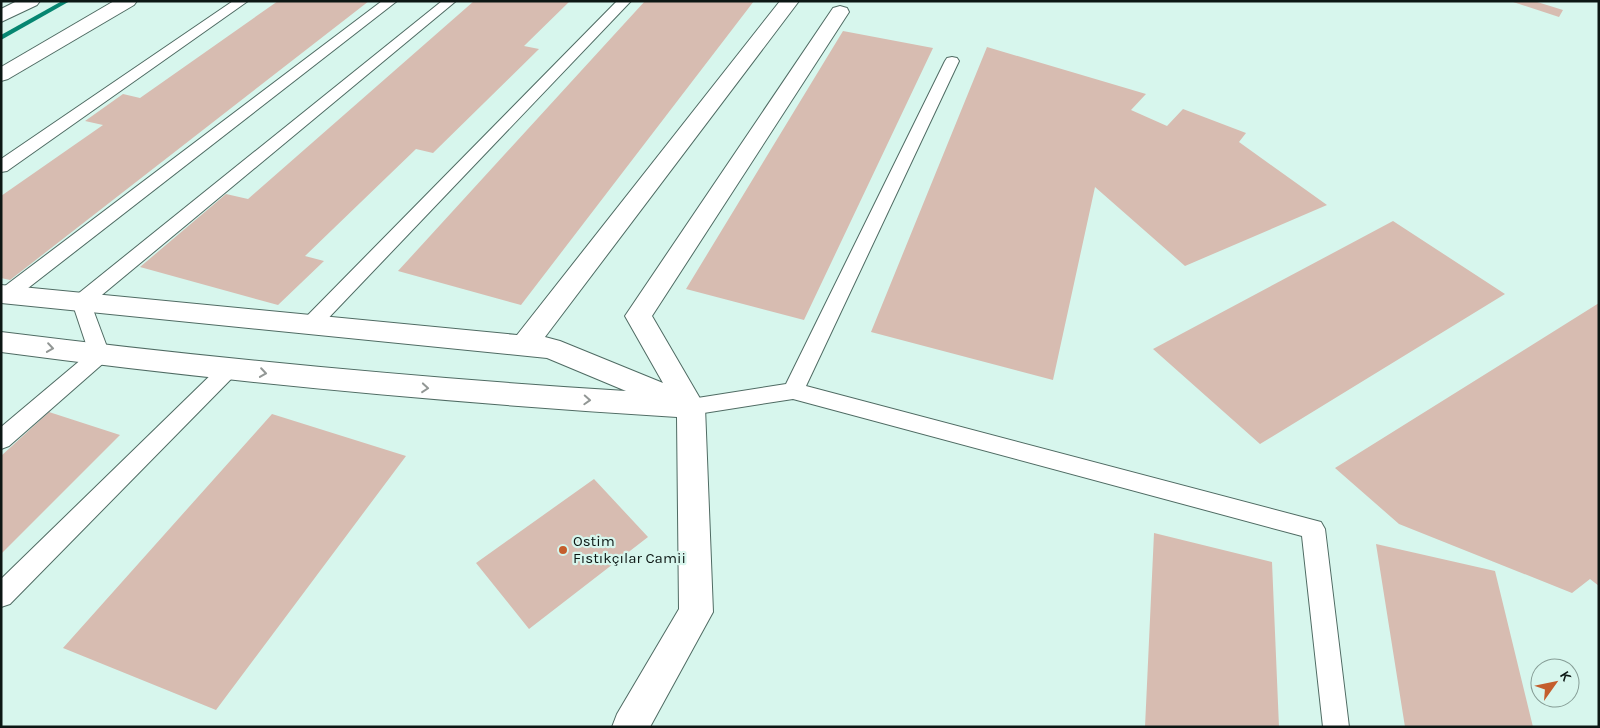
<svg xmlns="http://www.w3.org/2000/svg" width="1600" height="728" font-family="Karla,sans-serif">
  <rect width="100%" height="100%" fill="#d7f6ed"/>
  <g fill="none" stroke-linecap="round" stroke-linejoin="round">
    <path fill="#068671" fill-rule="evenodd" d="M62,1H70L1,40V35Z"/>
  </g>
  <path fill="#d7bcb1" d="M278,1H369L10,280L1,278V196L103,125L85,121L123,94L140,98Z
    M474,1H570L524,46L539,49L433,153L416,149L305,256L324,261L278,305L140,267L226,194L248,199Z
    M645,1H754L521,305L398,271Z
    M1510,1H1534L1563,10L1559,17Z
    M843,31L933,48L804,320L686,289Z
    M987,47L1146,94L1131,110L1167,126L1183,109L1246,133L1239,142L1327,205L1185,266L1095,187L1053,380L871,332Z
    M1393,221L1505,294L1260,444L1153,349Z
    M1599,303V586L1590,579L1572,593L1399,524L1335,468Z
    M49,412L120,435L1,554V456Z
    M272,414L406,456L216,710L63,648Z
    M594,479L648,537L529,629L476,563Z
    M1154,533L1272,562L1279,727H1145Z
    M1376,544L1495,571L1533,727H1405Z"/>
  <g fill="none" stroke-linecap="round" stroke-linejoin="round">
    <defs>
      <path id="service" d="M233,1H248L7,171L1,172V159Z
        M382,1H397L14,299L7,301L1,299V289Z
        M442,1H456L91,304L110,355L107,360L9,446L1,449V427L89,353L72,302L74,297Z
        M617,1H631L317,330L310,332L303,330L300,325L303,320Z
        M952,57L957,58L959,61L806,386L1321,522L1325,529L1349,727H1323L1302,536L793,399L691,415L684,413L681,407L684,401L691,399L786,384L945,61L947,58Z
        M229,361L236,364L239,369L236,374L10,604L1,607V579L222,364Z"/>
      <path id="minor" d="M17,1H40L37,5L1,22V9Z
        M780,1H799L545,337L560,341L663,383L625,316L833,8L840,6L847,8L849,12L652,316L705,407L713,612L650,727H612L617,714L679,609L677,417C451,403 226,382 1,352V332C209,358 417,378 626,391L547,358L1,303V285L517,335Z"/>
      <path id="secondary" d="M114,1H137L134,5L8,79L1,81V67Z"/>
    </defs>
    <use href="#service" stroke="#4f6b63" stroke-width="2"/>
    <use href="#minor" stroke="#4f6b63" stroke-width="2"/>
    <use href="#secondary" stroke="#4f6b63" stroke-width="2"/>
    <use href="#service" fill="#fff" fill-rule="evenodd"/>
    <use href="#minor" fill="#fff" fill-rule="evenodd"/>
    <use href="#secondary" fill="#fff" fill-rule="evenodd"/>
  </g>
  <defs><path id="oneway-chevron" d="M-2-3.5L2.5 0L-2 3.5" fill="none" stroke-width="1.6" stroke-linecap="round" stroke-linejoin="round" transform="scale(1.25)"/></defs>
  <g stroke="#929795">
    <use href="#oneway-chevron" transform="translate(50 348) rotate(8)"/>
    <use href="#oneway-chevron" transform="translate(263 373) rotate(8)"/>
    <use href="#oneway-chevron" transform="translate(425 388) rotate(5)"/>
    <use href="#oneway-chevron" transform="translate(587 400) rotate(3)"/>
  </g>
  <circle fill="#c45e2d" stroke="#d7f6ed" stroke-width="2" cx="563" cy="550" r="5"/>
  <g text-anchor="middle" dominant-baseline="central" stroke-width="4.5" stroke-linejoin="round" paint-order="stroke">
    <g font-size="15" fill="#0c1714" stroke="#d7f6ed" text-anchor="start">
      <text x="573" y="541">Ostim<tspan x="573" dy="17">Fıstıkçılar Camii</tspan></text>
    </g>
  </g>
  <rect width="1600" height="728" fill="none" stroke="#0c1714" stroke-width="5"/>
  <g transform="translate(1555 683) rotate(57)"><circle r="24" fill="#d7f6ed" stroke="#869d96"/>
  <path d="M0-4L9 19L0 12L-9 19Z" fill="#c45e2d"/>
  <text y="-8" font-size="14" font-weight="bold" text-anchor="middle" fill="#0c1714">K</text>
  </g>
</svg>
